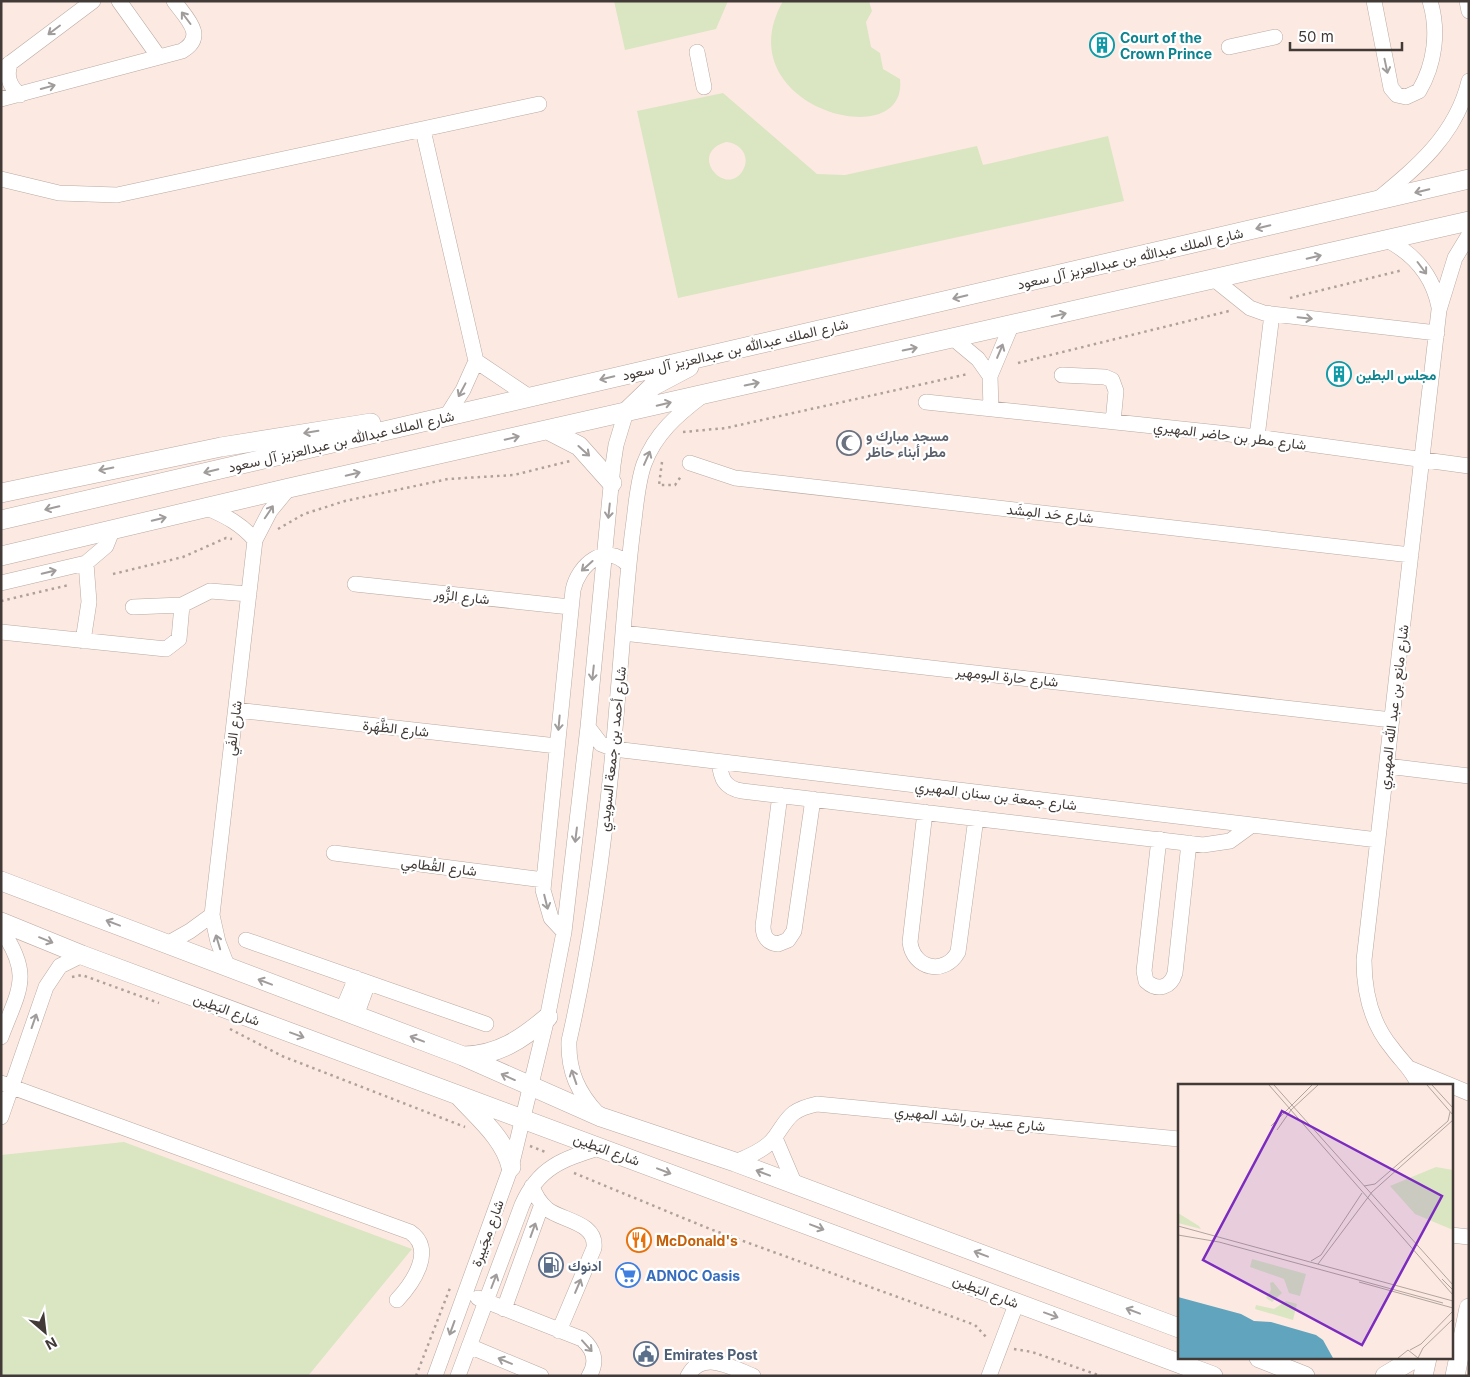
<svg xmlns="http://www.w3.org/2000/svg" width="1470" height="1377" font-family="Inter,Vazirmatn,sans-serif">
  <rect width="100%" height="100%" fill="#fceae2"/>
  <path fill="#dae5c2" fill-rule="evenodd" d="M614,1H728L716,29L625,50Z
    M783,1H869L872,11L866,22L871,47L880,53L883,69L900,79C909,157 723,107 783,1Z
    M723,93L817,174L845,175L977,146L983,165L1108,136L1124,201L678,298L637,111ZM726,142C740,143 751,156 743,170C727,199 686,154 726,142Z
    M124,1142L412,1249L308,1376H1V1155Z"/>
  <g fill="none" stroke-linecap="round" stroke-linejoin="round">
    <defs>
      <path id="minor" d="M119,1L159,57
        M1374,1L1391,88L1397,95L1406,97L1419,91C1435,64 1439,31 1430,1
        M1467,1L1469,11
        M1229,47L1275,37
        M697,52L704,87
        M10,63C6,76 9,86 20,95
        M1,70L93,1
        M1,99L182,51C208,36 185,17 174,1
        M423,130L476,361L463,390L446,417
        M1,179L59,193L117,195L539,104
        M1377,200C1417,167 1456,135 1469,81
        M1387,240C1414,254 1433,276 1439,307
        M1215,280L1250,308L1264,313L1437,333
        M954,339L978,359L990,376
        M476,361L528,396
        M1062,375L1105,377L1112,380L1116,391L1113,422
        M926,402L1257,437L1469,466
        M991,409L990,376L1011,326
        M1257,437L1272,314
        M690,463L735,478L1411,555
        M207,508C226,516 241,524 255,540
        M1,583L86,563L106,546L112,531
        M355,584L570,607
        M133,607L182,605L210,591L249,594
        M1,632L166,649L179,639L182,605
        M623,633L1392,720
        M83,641L89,602L86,563
        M236,710L557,746
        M588,727L601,744L614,749L1378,840
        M719,762C721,778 724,788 742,791L1203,845L1230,841L1252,825
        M1387,766L1469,776
        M780,795L763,926C763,937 768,943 778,944L788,940L794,931L813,799
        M925,812L910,942C913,969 945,976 958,952L976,818
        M1159,839L1144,971L1146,981C1158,992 1171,987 1175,973L1189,843
        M334,853L544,880
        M1,929C33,976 19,989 1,1037
        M564,932L551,918L543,890L573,590C578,565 606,541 628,565
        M246,940L486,1024
        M167,944L190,931L212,915
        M228,968L218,942L212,915L255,540L270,511L289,488
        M342,1011L356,978
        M356,1016L368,983
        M1411,1069L1469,1093
        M1,1083L410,1232C436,1249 413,1283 397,1300
        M1419,1086C1413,1070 1402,1062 1392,1048C1371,1023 1364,992 1364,960L1439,310L1455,258L1469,235
        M598,1114C578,1093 568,1071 569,1041C595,927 609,809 618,693C623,638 626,583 633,528C636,507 637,484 644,464C655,434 677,415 702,396
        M1,1117L46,987L60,966L82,955
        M775,1138L795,1185
        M735,1162C748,1157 767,1149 775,1137C789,1117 790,1110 817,1104L1179,1139
        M532,1186C535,1195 539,1202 547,1209C562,1221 597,1222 594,1248L559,1331
        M1451,1235L1469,1237
        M478,1298L582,1339C594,1349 598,1362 589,1376
        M504,1309L542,1204
        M469,1346L541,1376
        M435,1376L511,1167L548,1014L564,932L588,727L613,465L616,445L626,412
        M458,1376L522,1205C539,1166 564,1159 602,1147
        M688,1376C702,1349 733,1368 753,1376
        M989,1376L1017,1302"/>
      <path id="major" d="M626,412L653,386L689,367
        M548,430L579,446L612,483
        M1,493L221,447L371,423
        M1,520L1469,179
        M1,556L289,488L1469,221
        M1,881L463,1056L601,1117L735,1162L1179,1328
        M1,922L82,955L1213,1376
        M464,1056C499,1055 522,1039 548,1017
        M459,1096C478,1117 505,1139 511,1167
        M1259,1358L1305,1376
        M1385,1376L1415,1358
        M1423,1376L1427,1358
        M1455,1376L1469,1308"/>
    </defs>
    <use href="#minor" stroke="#b9a9a1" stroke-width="16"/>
    <use href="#major" stroke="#b9a9a1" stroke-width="20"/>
    <path stroke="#aea19b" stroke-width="2.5" stroke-dasharray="2.5 4" stroke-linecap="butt" d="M1290,298L1403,270
      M1018,363L1229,311
      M683,432L726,428L968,374
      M662,462L659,485H675L682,475
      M278,529L304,514L345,501L448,479L514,475L570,461
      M113,574L183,557L226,538L232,539
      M1,601L69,585
      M72,977L82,975L159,1003
      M230,1029L282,1056L465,1127
      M530,1146L548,1153
      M574,1173L710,1229L975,1325L987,1338
      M1014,1349L1032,1352L1101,1376
      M416,1376L450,1288"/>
    <use href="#minor" stroke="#fff" stroke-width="15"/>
    <use href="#major" stroke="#fff" stroke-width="19"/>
  </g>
  <defs><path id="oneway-shaft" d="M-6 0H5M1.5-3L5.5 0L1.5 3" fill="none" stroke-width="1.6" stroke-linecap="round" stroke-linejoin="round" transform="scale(1.25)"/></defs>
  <g stroke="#a09c9b">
    <use href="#oneway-shaft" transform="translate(186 18) rotate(-127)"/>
    <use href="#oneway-shaft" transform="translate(54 30) rotate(143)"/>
    <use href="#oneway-shaft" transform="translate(1386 66) rotate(78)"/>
    <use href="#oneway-shaft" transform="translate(48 87) rotate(-15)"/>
    <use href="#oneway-shaft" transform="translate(1422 191) rotate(167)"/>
    <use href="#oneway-shaft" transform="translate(1263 227) rotate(167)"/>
    <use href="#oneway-shaft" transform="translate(1314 257) rotate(-13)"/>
    <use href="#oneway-shaft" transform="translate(1422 268) rotate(53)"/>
    <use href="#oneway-shaft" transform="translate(960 297) rotate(167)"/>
    <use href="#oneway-shaft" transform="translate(1059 315) rotate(-13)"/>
    <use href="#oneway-shaft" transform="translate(1305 318) rotate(6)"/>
    <use href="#oneway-shaft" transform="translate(910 349) rotate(-12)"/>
    <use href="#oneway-shaft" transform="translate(1000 351) rotate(-67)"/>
    <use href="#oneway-shaft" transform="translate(607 378) rotate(167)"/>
    <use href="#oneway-shaft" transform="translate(752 384) rotate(-12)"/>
    <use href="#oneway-shaft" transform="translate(462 390) rotate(118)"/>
    <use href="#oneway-shaft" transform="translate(664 404) rotate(-13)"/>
    <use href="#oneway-shaft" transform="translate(311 432) rotate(171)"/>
    <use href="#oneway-shaft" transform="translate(512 438) rotate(-13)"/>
    <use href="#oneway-shaft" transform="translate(584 451) rotate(42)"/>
    <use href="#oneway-shaft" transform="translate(647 458) rotate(-66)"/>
    <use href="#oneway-shaft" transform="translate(106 469) rotate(168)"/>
    <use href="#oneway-shaft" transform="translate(211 471) rotate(167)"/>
    <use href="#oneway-shaft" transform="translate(353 474) rotate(-13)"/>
    <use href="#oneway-shaft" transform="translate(52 508) rotate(167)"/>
    <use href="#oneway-shaft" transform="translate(609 511) rotate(96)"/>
    <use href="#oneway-shaft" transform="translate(269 512) rotate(-56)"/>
    <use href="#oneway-shaft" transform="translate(159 519) rotate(-14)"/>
    <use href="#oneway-shaft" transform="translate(587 566) rotate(138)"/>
    <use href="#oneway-shaft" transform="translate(49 572) rotate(-13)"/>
    <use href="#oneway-shaft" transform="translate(593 673) rotate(96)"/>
    <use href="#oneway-shaft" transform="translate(559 723) rotate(95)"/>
    <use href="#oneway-shaft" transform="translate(576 835) rotate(97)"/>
    <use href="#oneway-shaft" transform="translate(546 902) rotate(76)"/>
    <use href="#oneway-shaft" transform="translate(113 923) rotate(-159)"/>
    <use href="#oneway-shaft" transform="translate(46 940) rotate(22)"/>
    <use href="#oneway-shaft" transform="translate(218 942) rotate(-107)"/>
    <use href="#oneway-shaft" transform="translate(265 982) rotate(-159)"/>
    <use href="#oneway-shaft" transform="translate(34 1021) rotate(-71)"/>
    <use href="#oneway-shaft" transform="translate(297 1035) rotate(20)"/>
    <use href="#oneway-shaft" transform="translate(417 1039) rotate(-159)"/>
    <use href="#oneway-shaft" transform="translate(508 1077) rotate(-156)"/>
    <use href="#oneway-shaft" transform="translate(574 1077) rotate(-109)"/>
    <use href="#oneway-shaft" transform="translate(664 1171) rotate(21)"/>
    <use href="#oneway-shaft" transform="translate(763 1173) rotate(-159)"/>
    <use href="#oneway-shaft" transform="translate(817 1227) rotate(21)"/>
    <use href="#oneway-shaft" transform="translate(533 1230) rotate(-70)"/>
    <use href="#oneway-shaft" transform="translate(981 1254) rotate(-159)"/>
    <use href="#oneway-shaft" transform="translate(494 1281) rotate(-69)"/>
    <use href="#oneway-shaft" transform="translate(578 1286) rotate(-67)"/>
    <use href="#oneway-shaft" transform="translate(1133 1311) rotate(-159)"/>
    <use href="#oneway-shaft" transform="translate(1051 1315) rotate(20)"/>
    <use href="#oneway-shaft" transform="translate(452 1328) rotate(110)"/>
    <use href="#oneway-shaft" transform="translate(587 1346) rotate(48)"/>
    <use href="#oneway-shaft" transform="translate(505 1361) rotate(-157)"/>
  </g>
  <defs>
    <symbol id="building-ring" viewBox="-11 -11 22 22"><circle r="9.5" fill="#fff" stroke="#0f9aa8" stroke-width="1.5"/><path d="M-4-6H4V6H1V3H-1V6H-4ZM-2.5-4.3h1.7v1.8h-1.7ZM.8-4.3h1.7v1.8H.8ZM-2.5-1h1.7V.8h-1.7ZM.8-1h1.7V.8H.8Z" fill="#0f9aa8"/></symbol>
    <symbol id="mosque-ring" viewBox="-11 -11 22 22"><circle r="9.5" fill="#fff" stroke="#6b7280" stroke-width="1.5"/><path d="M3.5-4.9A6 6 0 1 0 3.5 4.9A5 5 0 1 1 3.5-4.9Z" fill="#6b7280"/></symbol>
    <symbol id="restaurant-ring" viewBox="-11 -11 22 22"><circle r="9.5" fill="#fff" stroke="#e8710a" stroke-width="1.5"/><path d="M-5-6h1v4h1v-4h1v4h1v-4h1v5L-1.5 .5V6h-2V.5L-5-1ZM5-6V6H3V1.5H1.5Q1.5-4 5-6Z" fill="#e8710a"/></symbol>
    <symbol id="fuel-ring" viewBox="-11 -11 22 22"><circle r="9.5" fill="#fff" stroke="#5c6f8a" stroke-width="1.5"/><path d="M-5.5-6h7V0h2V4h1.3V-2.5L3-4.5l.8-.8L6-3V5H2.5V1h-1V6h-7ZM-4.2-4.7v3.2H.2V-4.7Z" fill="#5c6f8a"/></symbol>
    <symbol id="supermarket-ring" viewBox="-11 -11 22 22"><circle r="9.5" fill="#fff" stroke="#3f7fe0" stroke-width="1.5"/><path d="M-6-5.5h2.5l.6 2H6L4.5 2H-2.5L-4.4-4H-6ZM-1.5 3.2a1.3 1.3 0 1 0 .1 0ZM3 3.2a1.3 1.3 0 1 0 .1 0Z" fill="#3f7fe0"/></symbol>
    <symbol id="civic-ring" viewBox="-11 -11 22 22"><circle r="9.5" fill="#fff" stroke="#5c6f8a" stroke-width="1.5"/><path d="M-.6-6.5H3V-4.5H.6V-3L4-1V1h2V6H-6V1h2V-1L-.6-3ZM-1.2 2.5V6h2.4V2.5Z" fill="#5c6f8a"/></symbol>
  </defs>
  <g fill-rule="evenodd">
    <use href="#building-ring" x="1088" y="31" width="28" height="28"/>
    <use href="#building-ring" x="1325" y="360" width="28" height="28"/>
    <use href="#mosque-ring" x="835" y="429" width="28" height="28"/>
    <use href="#restaurant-ring" x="625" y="1226" width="28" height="28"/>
    <use href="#fuel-ring" x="537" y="1251" width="28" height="28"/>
    <use href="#supermarket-ring" x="614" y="1261" width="28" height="28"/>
    <use href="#civic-ring" x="632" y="1340" width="28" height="28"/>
  </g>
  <g text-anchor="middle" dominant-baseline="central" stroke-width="4.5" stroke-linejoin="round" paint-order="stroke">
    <g font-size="14" font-weight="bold" fill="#0d838f" stroke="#fff" text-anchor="start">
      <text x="1120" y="37">Court of the<tspan x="1120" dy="16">Crown Prince</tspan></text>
      <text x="1356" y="374">مجلس البطين</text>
    </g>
    <g font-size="14" fill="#413a37" stroke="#fff">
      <text transform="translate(1130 258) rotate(-13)">شارع الملك عبدالله بن عبدالعزيز آل سعود</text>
      <text transform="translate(735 349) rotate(-13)">شارع الملك عبدالله بن عبدالعزيز آل سعود</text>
      <text transform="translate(1230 435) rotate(7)">شارع مطر بن حاضر المهيري</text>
      <text transform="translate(341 441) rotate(-13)">شارع الملك عبدالله بن عبدالعزيز آل سعود</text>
      <text transform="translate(1050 513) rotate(6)">شارع حَد المِشَد</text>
      <text transform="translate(462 596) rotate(6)">شارع الزُّور</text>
      <text transform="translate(1007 676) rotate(6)">شارع حارة البومهير</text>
      <text transform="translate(1393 707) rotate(-83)">شارع مانع بن عبد الله المهيري</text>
      <text transform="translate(233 728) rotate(-83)">شارع الفَي</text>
      <text transform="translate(396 728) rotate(6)">شارع الظَّهَرة</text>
      <text transform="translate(612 749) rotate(-84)">شارع أحمد بن جمعة السويدي</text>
      <text transform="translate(996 795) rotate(7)">شارع جمعة بن سنان المهيري</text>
      <text transform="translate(439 866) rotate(7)">شارع القُطامِي</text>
      <text transform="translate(227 1009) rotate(20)">شارع البَطِين</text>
      <text transform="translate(970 1118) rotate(6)">شارع عبيد بن راشد المهيري</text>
      <text transform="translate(607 1149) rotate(20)">شارع البَطِين</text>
      <text transform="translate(487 1233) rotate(-70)">شارع مجَيبرة</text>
      <text transform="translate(986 1291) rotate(21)">شارع البَطِين</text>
    </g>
    <g font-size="14" font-weight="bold" fill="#5b616d" stroke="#fff" text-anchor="start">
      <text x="866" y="435">مسجد مبارك و<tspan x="866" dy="16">مطر أبناء حاظر</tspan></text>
    </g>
    <g font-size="14" font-weight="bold" fill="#c56008" stroke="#fff" text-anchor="start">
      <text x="656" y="1240">McDonald's</text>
    </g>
    <g font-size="14" font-weight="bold" fill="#4e5e75" stroke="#fff" text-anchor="start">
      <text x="568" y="1265">ادنوك</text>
      <text x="664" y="1354">Emirates Post</text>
    </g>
    <g font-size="14" font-weight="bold" fill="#366cbe" stroke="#fff" text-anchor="start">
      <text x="646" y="1275">ADNOC Oasis</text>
    </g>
  </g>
  <g transform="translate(1178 1084)">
    <rect width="275" height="275" fill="#fceae2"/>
    <path d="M258,83L275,86V146L237,130L212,102ZM0,129L21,142L23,145L0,139ZM74,175L128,190L122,212L111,209L106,195L72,183ZM95,198L104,209L94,218L88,214L93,206L92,199ZM108,217L119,220L115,236L77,225L78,221L96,225Z" fill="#dae5c2"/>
    <path d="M0,213L63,230L76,237L93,238L138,251L145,256L155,274H0Z" fill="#61a4be"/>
    <path fill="none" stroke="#b1a49e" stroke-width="1" d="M91,1L275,211M96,1L275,201M249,1L275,31M254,1L275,24M93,42L134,1M99,46L113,26L140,1M186,102L197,100L270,37L272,28M0,142L275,217M0,151L41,158L265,219M133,177L143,171L184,109M140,180L194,108L275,36M264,195L275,206M181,198L275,224M232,266L243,260L275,227M220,274L230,266L240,274M240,274L245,264L275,235"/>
    <path fill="#7b2cbf" fill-opacity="0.15" stroke="#7b2cbf" stroke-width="2.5" d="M104,27L264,112L184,261L25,176Z"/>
    <rect width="275" height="275" fill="none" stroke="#413a37" stroke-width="2.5"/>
  </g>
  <rect width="1470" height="1377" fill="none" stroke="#413a37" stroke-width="5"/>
  <g transform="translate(45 1332) rotate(152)" stroke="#ffffff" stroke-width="4" paint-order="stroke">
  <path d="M0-4L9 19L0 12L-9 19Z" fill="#413a37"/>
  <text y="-8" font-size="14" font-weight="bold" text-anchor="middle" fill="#413a37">N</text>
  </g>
  <path d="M1290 42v8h112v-8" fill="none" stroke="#413a37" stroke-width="2.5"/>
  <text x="1298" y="42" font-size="15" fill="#413a37" stroke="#ffffff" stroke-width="4" paint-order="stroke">50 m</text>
</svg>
